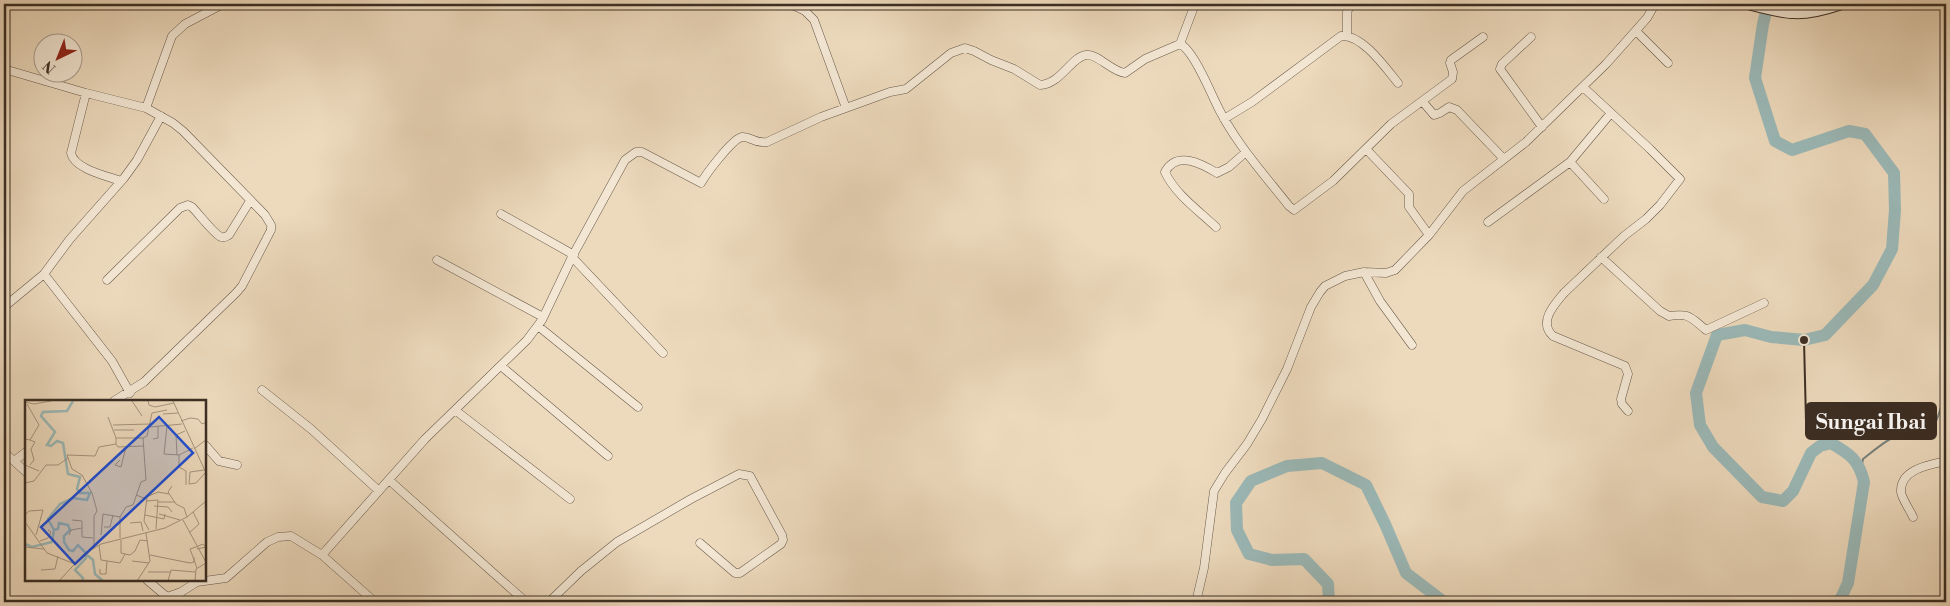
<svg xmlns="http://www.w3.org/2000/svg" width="1950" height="606" font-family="'Libre Bodoni',serif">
  <rect width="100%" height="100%" fill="#eddabd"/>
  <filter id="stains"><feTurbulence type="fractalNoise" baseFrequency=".004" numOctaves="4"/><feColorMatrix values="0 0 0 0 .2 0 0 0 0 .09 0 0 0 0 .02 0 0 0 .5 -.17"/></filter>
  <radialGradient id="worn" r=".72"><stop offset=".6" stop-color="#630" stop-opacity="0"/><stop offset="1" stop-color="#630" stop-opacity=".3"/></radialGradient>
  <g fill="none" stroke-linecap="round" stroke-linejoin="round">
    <path stroke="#75817d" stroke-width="2" d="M1861,469L1863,459C1876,449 1890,436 1906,433C1915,431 1925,433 1932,427C1940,419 1940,404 1946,395"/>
    <path stroke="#9bb9b8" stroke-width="12" d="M1768,4L1763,24L1755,78L1775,141L1792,150L1849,131L1865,134L1894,173L1895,210L1892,249L1873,285L1825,335L1804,340L1771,337L1745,330L1717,335L1696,393L1700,425L1713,447L1762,497L1783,501L1793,491L1811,453L1820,446L1831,443C1850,454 1859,460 1864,482L1848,583L1839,602
      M1329,602L1328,584L1304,559L1272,560L1249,554L1237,530L1236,503L1251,481L1287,466L1322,463L1366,485L1385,524L1406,573L1444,602"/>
    <defs>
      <path id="street" d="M790,4L805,11L814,20L846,108
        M1636,31L1668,63
        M1347,35V12L1351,4
        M1531,37L1502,64L1500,69L1542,127
        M1180,44L1195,4
        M4,69L86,93L146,108L172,36L185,24L223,4
        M1583,87L1650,149L1680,179L1660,205L1646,219L1624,236L1564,293C1554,305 1538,322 1553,336L1625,366L1628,374L1621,399L1622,404L1628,411
        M86,93L71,153C74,169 107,176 121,181
        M1423,102L1434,115L1440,113L1449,107L1457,110L1503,158
        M1224,119L1252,102L1341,36C1362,34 1385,67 1398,83
        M1366,149L1409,194V207L1429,235
        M1570,162L1604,199
        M501,214L574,255
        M1488,222L1570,162L1611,113
        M1216,227C1199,211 1175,194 1165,172C1177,150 1202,164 1217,173L1229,167L1246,152
        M572,257L663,353
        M1601,257L1660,311L1669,316C1690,313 1690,317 1706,330L1764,303
        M437,260L543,317
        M1364,272L1380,301L1412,345
        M44,274L112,361L130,393
        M107,280L180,208L188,205L192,207C199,214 213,233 221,237C225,238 225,237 229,235L250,201
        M4,307L44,274L70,239L124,178L137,160L161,116
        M538,326L638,407
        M501,366L608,456
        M262,390L311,429L379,491
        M114,401L144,382L236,293L242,286L271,230V225L265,215L183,131L173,123L146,108
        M455,410L570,499
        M205,445L219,461L237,465
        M4,452L26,472
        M14,461L26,452
        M389,480L526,602
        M1913,517C1910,510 1902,499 1901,492C1900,469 1929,465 1946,461
        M322,555L375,602
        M147,580L167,597
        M176,594L185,602
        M161,602L167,597L181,592L197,582L226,578L267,542L278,537L291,536L322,555L425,439L527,340L542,320L572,257L625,160L636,152H642L701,183C706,174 732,139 742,137C751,136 754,144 767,142L821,117L890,92L906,89L951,53L965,48L974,51L991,60L1014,69L1040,85C1061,84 1071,57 1086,55C1097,53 1112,72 1125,73L1145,59L1180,44C1192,49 1208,86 1214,99C1232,139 1262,172 1289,206L1294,210L1333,181L1391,124L1452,79L1453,72L1450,63L1451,60L1483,37
        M549,602L581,571L617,542L691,499L739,474L750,476L782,535L783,540L781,544L740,573H735L700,543
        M1196,602L1204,568L1214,491L1225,473L1247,444L1262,419L1287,369L1311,307L1320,292L1325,286L1345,276L1364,272L1386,273L1395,270L1429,235L1463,191L1526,142L1606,64L1647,18L1655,4"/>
      <path id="secondary" d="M1750,4C1787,14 1802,17 1840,4"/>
    </defs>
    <use href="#street" stroke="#68594a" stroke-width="9"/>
    <use href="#secondary" stroke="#3b2e24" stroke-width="13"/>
    <use href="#street" stroke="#f3e7d4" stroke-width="8"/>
    <use href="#secondary" stroke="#f3e7d4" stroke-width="11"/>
  </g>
  <g transform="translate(25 400)">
    <rect width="181" height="181" fill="#eddabd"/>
    <path fill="none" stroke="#9bb9b8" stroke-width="2.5" d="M48,1L42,11L18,12L16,16L30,32L22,45L26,46L32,41L38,43L43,74L55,77L52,89L55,93H65L62,100L48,98L35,104L23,119L29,130L33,129L34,123L43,125L45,130L39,136V142L44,150L48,151L53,145L60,152L61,158L50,170L58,178L57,181M0,144L7,147L27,142L29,130M62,155L68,160L70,174L78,181"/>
    <path fill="none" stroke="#a69580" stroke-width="1" d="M107,1L117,16M123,1L124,5L130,7L149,3M148,1L182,75M0,2L9,4L26,1M138,14L153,13M83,17L91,38M156,21L165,18L173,19L177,24L182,22M88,25L125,24M142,26L139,54L154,55M125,27L157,24M89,30H109M0,39L5,40L14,25L2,4M128,39L133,38V26M91,44L93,47L118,46M169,49L182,39M152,55L151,35L160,31M95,60L90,65L96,67L101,47M0,65L14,71M5,65L9,60L6,49L10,42L5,40M179,70L165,72L164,84L171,83L180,73M0,83L9,81L21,65H33L43,58M161,85V71L154,67V55L168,48M147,86L143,92L151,104L159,108L162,117M111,95L119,98L133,92L144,94M122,97L119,121L124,130M122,101L133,100L131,129M133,102H150M129,106L143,107L147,112M134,114L155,120M0,115L4,111L18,110L11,135M120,115L139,119L140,114M95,117V138M47,120L57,121V137L68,138M158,120L182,164M0,122L22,153L50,164M105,123L116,122L118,131M79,127H85L88,115M164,133L174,124L168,112M44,135L46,130L57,128M76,135L78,114L95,117L101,107L108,105L116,82L121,80L118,38L122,36L127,13L142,10M96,140V153L100,154M15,141L23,138L26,132L23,130M74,145L76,160L95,163L100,154M0,147L19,149M171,147L165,149L172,168M171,147L178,144L181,147L172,149M69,148V116L72,111L67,93L57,75L47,69L42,55L70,56L74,47L91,44V38H118M100,154L105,155L110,151L115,140L123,141M125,155L165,163L169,162V157M107,161L124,163M75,169V174H81L82,161M16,170L30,169L33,156M123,172H145M34,181L59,154L76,144L140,128L162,117L181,101M112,181L125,161L121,133M143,181L146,170L170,172M170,181L171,169L181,163"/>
    <path fill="#1d4ed8" fill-opacity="0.15" stroke="#1d4ed8" stroke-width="2.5" d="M134,17L168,53L50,164L16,127Z"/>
    <rect width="181" height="181" fill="none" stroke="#3b2e24" stroke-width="2.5"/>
  </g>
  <path fill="none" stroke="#3b2e24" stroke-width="2" d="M1804 340L1806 421"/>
  <circle fill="#3b2e24" stroke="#f3e7d4" stroke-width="2" cx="1804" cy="340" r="5"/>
  <rect fill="#3b2e24" stroke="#3b2e24" stroke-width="2" x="1806" y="403" width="130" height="36" rx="5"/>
  <g font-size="21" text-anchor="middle" font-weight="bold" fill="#fff">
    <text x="1871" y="429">Sungai Ibai</text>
  </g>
  <rect width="1950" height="606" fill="none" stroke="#eddabd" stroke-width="20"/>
  <rect x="5" y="5" width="1940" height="596" fill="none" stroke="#3b2e24" stroke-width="2.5"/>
  <rect x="10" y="10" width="1930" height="586" fill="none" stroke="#3b2e24"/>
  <g transform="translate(58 58) rotate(223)"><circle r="24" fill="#f3e7d4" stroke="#a99d8e"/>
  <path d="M0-4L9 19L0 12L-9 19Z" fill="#8f2418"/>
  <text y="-8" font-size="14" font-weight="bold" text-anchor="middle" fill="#3b2e24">N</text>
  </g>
  <rect width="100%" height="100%" filter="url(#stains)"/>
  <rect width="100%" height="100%" fill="url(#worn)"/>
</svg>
